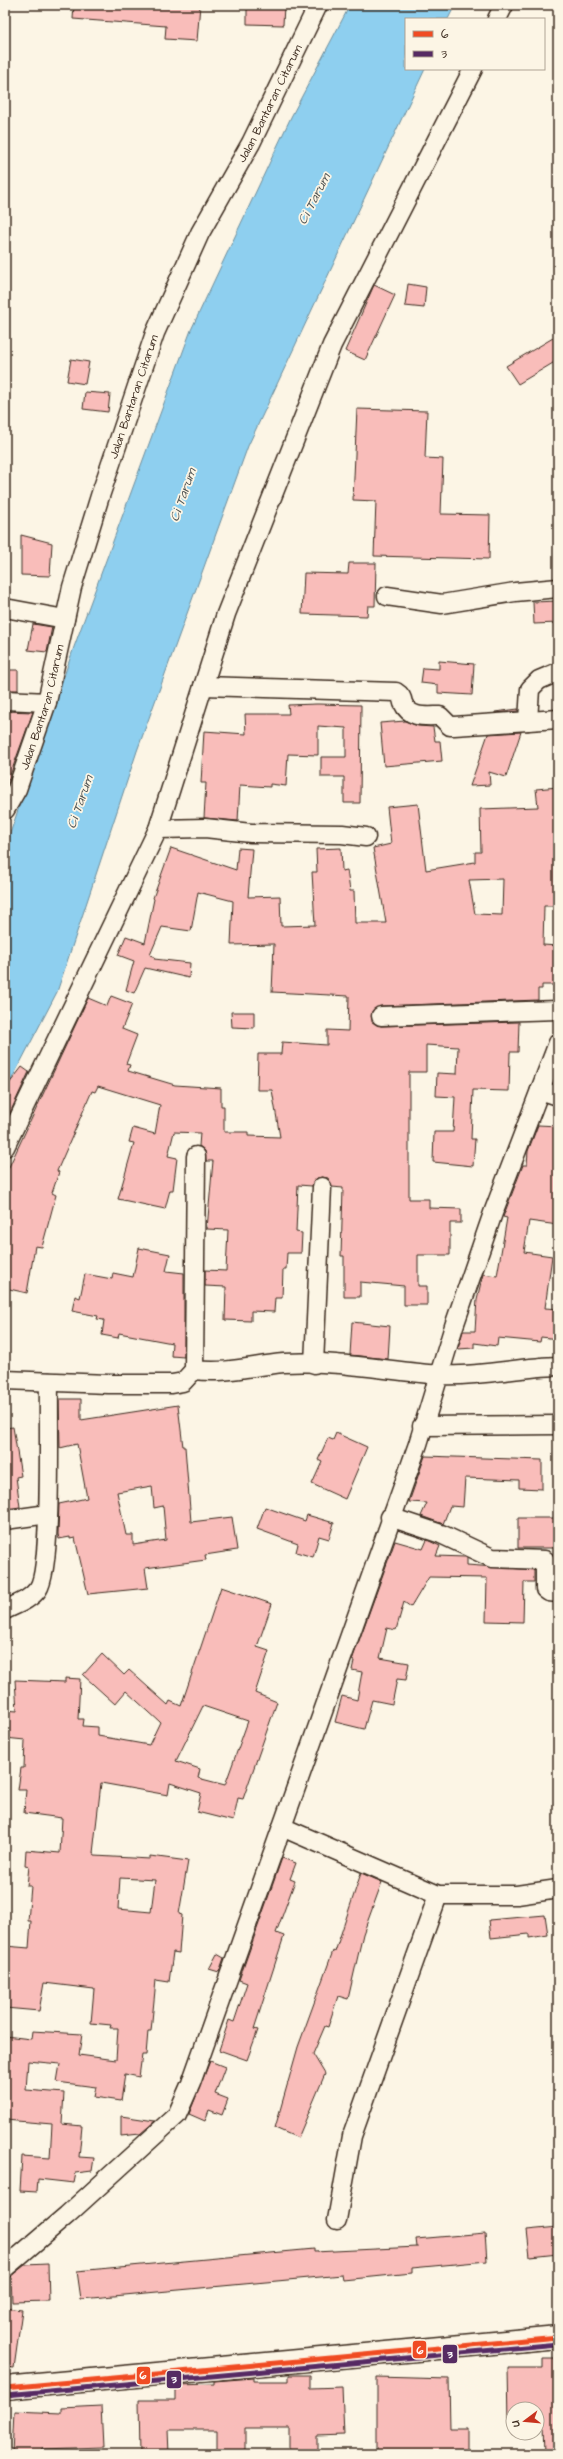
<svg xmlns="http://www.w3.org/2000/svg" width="563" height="2459" font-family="'Architects Daughter',sans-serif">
  <rect width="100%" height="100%" fill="#fcf5e5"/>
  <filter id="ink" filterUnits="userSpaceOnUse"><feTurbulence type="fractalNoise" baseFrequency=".025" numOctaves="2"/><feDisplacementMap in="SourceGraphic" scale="8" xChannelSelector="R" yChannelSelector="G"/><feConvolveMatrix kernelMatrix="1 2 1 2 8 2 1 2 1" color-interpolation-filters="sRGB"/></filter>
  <g filter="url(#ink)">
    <path fill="#8ecfef" stroke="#6d8d9b" d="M350,5H455L448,19H406V69H425L248,446L137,751L57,992L5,1092V848L74,647L191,330L291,117Z"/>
    <path fill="#f9bdba" stroke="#3b2a1e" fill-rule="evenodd" d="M74,5H200L197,41L165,39L166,26L73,19Z
      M247,5H284L283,25L247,24Z
      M408,284L426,287L424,308L405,306Z
      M374,285L395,295L365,360L345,351Z
      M558,335V360L518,384L506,366Z
      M71,359L89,362L85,384L67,381Z
      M85,392L110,394L108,412L83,409Z
      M357,409L427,411L425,458L443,459L441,514L490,515L489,559L374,556L376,501L353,500Z
      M21,535L52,543L50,576L21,575Z
      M349,563H376L375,606H368L367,616L302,614L304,573L348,574Z
      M558,601V623L534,624L533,602Z
      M33,624L52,627L47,652L28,650Z
      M439,661L474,664L472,695L438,693V685L421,683L423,668L439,669Z
      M5,670H18V690H5Z
      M317,704L361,705L360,803H344V777H321V757H346V728L318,726V755L288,754L286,786L270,784V787L240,785L238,821L204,818L206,783H201L204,731L246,734L245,714H289L288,705Z
      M518,709V711L495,713V712Z
      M5,711L33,712L5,789Z
      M405,721L418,726L433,727L435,741H440L442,761L384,766L380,723Z
      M521,732L506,777L489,772L490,785L470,786L488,734Z
      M558,787L557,884H555L554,906H544L543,945L558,946V985H542V989H538V1000L381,1006L372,1011V1022L381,1026L519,1022L518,1052H510L509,1091L473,1090L471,1139H475L473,1166L433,1162L434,1132H453L455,1097L436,1096L437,1073L457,1074L458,1047L426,1045V1072H409V1199H429V1208L461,1209V1223H450V1255H418V1286H427V1305H404V1286L360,1282V1297H344V1256H341L343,1188L332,1187L328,1178L322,1177L317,1178L312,1186L298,1185L296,1232L302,1233L301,1253H287L286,1269H283L282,1298H275L274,1312L251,1311V1321L225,1320L226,1287L205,1286V1270L226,1271L228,1230L207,1229L213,1161H206L205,1151L199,1146L200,1133L174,1132L168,1156L177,1158L173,1190H170L165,1209L118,1199L134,1143L129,1142L133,1128L155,1134L160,1105L98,1086L95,1092L92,1091L57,1171L59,1172L52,1193L56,1195L42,1247L35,1246L27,1293L5,1288V1168L8,1169L88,998L107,1006L111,996L132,1004L122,1029L137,1035L126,1064L130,1065L128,1071L175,1085L221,1088V1106H224V1132H248V1136L280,1137L272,1090H257L258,1054H281L282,1042L327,1045V1030L348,1031L349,996L272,992L274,944L231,945L233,901L198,892L191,931L162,927L150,955L155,957L154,959L190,963L189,978L145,968L134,993L126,990L134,961L118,955L126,936L145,943L154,899L153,898L171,848L236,870L238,848L252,849L248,897L280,896L281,926L315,925L312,872H317L316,849L341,848L342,871L347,870L350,891H354L355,923H386L373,848L391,844L387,807L418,804L426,870L475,862V852H481L480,809L538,807L536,789ZM503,879L502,915L475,914L469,880Z
      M231,1012H254V1028L232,1027Z
      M22,1067L29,1072L8,1117L5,1115V1103L10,1094L5,1089Z
      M538,1125L558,1126V1225L529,1221L524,1252L552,1256L545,1308L558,1309V1339L541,1337L540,1342L498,1338L497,1346L474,1343V1348L458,1349L463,1331H475L477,1299L483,1274L497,1276L507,1218L503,1217L523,1165H527L528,1151Z
      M139,1248L170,1254L166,1271L184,1273V1357L171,1356L172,1343L119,1333L118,1338L102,1335L104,1320L97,1319L98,1316L72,1311L75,1296L80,1298L85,1274L112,1279L113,1273L133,1277Z
      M352,1322L390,1326L388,1359L350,1355Z
      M59,1399H81V1420L178,1405L183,1447H185L191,1522L232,1517L237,1550L205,1555L206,1560L145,1568L148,1588L88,1594L75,1538L70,1539V1537L59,1539L58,1534L59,1504L87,1498L77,1444L60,1448ZM152,1486L154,1508L163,1506L166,1540L133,1545V1535H126L117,1492Z
      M13,1427L21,1476L16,1477L20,1507L5,1509V1428Z
      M336,1433L367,1447L345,1499L312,1484L322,1462L318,1460L328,1438L333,1440Z
      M425,1456L542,1460V1489L519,1488V1480L465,1478L463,1507L450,1506L443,1524L421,1516L427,1503L409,1502Z
      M265,1507L305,1521L307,1515L334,1523L329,1539L319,1536L313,1557L296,1552L298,1544L257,1529Z
      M518,1518H558V1548H518Z
      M427,1540L440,1546L436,1556L465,1557L467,1558V1565L534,1570V1582H524L523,1622L486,1621L487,1578L429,1577L411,1607L404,1602L396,1630L387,1628L380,1658L409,1663L406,1680L397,1679L392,1704L372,1700L364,1729L335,1722L342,1696L357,1700L362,1672L352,1670L354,1661L352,1660L395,1541L423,1549Z
      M221,1587L272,1604L257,1647L269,1651L255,1693L277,1702L243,1799L238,1798L233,1821L197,1812L201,1793L170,1783L168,1795L101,1783L93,1853L95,1856L150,1859V1856L188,1861L179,1914L182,1915L179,1953L173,1952L169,1982L156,1980L151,2031H148L146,2055H142L139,2077L125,2074L121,2101L94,2097L96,2087L57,2082L60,2064L28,2061L26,2090L64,2093L62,2124L82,2126L79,2157L94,2158L92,2171L76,2173L74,2183L38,2179L37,2192L20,2191L22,2156L50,2158L52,2124L5,2120L8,2064L5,2063V2036L31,2039L32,2031L82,2034L79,2055L116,2060L118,2028H110L111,2025L91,2023L94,1989L44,1983L39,2011L5,2008V1946L29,1948L31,1921H28L31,1886H27L29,1866L25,1865L26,1850L60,1853L62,1818L24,1813L26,1790H18L21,1768H24L25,1740L5,1738V1710L17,1711L15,1680L65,1682V1678L80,1679L78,1719H84L83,1726L98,1727V1736L149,1745L160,1722L126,1691L115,1704L83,1675L102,1654L124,1675L129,1670L168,1705L170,1701L181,1706ZM203,1706L248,1721L225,1785L198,1778L200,1769L176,1761ZM120,1878L155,1880L151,1912L118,1909Z
      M282,1858L296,1863L290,1879L295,1881L276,1933L284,1936L254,2029L258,2030L247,2060L219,2050L229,2020L234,2022L247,1983L239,1980Z
      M361,1873L382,1882L363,1934L348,1999L338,1996L328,2027L325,2026L313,2054L325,2074L298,2138L275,2128L298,2047L333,1951L335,1952Z
      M545,1915L548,1935L529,1938V1934L491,1938L489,1920Z
      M217,1954L224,1958L219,1972L209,1969Z
      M210,2061L225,2067L215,2094L228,2099L222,2115L209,2110L205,2121L189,2114Z
      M121,2116L155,2121L140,2134L121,2136Z
      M558,2227V2254L530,2257L527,2230Z
      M485,2233L487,2261L412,2268V2273L343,2280L342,2275L81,2299L77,2271L314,2249V2252L417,2247L416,2239Z
      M48,2264L49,2301L12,2302L11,2276L25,2265Z
      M5,2308L22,2310L14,2368L5,2367Z
      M543,2358H558V2454H545L544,2423H537V2409H513V2423H509L508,2368H543Z
      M289,2375H310V2388L342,2387L344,2435L317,2436V2454H289V2428H245V2454H217V2430H168L169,2454H140L139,2400H176V2385L214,2384V2381L254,2378V2381H289Z
      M377,2377L449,2379L450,2429H467V2454H377Z
      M101,2406L103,2447L42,2449L41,2454H12L14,2411L61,2413V2408Z"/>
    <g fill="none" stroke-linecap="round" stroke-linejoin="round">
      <defs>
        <g id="street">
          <path d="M497,19L504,5"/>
          <path d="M387,596L442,604L515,592L558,588"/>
          <path d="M5,608L65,619"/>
          <path d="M203,686L396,692C401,695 402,698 403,703C410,719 426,716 440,716L450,726H454L558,719"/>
          <path d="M5,700L47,702"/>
          <path d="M528,721L530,689L539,680L558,672"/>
          <path id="s1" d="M5,810L17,789L47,702L72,587L100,496L155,333L200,233L251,143L318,5"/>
          <path d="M158,829L205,828L251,833L342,834L366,837"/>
          <path d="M381,1016L558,1010"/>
          <path d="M540,1090L558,1096"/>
          <path d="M5,1147L158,829L226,614L332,345L473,69"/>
          <path d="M314,1364L322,1187"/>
          <path d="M194,1370C228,1374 251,1366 284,1363C336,1360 388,1371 441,1375C480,1377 519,1367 558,1366"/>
          <path d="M5,1380L108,1384H172L183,1382L194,1370L196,1156"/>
          <path d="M422,1426L558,1425"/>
          <path d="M390,1517L441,1534L492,1558L545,1560V1589L549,1592L558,1593"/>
          <path d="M5,1520L48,1514"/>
          <path d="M5,1610C17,1604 30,1600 38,1589C53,1568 48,1416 49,1382"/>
          <path d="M282,1827L438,1895H517L558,1889"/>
          <path d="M337,2220L352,2136L438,1895"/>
          <path d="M5,2268L67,2215L177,2115L191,2083L418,1444L454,1326L493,1213L558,1043"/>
        </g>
        <path id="primary" d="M5,2388L558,2337"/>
      </defs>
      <use href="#street" stroke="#3b2a1e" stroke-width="21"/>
      <use href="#primary" stroke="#3b2a1e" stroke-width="25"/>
      <use href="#street" stroke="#fcf5e5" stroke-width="18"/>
      <use href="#primary" stroke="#fcf5e5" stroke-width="22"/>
      <defs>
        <path id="bus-1" d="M5,2388L558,2337"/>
        <path id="bus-2" d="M6,2395L558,2344"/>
      </defs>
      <use href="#bus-1" stroke="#fcf5e5" stroke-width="8"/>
      <use href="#bus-2" stroke="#fcf5e5" stroke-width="8"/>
      <use href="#bus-1" stroke="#f04b23" stroke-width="5"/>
      <use href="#bus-2" stroke="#562b63" stroke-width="5"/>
    </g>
  </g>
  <g text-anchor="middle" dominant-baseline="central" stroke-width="3.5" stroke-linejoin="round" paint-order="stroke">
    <g font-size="12" fill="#3b2a1e" stroke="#fcf5e5">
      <text stroke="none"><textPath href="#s1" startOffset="758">Jalan Bantaran Citarum</textPath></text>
      <text stroke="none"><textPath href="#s1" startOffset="434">Jalan Bantaran Citarum</textPath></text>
      <text stroke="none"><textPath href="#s1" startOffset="110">Jalan Bantaran Citarum</textPath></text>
    </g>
    <g font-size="13" font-style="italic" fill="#505352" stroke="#fcf5e5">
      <text transform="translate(314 199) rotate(-63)">Ci Tarum</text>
      <text transform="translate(183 495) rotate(-71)">Ci Tarum</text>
      <text transform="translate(80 802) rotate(-71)">Ci Tarum</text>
    </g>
  </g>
  <g stroke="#fcf5e5" stroke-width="1.5">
    <rect x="412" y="2340" width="15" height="19" rx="4" fill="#f04b23"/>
    <rect x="442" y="2344" width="16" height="20" rx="4" fill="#562b63"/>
    <rect x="136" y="2366" width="15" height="19" rx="4" fill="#f04b23"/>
    <rect x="166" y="2370" width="16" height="19" rx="4" fill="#562b63"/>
  </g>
  <g font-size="11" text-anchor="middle" font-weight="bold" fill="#fff">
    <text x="420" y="2354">6</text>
    <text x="450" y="2358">3</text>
    <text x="143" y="2379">6</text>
    <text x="174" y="2383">3</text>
  </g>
  <rect width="563" height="2459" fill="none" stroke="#fcf5e5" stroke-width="20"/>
  <rect x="10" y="10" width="543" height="2439" fill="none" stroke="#3b2a1e" stroke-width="1.5" filter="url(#ink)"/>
  <rect x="405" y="18" width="140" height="52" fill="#fcf5e5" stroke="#afa495"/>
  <rect x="413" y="31" width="20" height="6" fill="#f04b23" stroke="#afa495"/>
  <text x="441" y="38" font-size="12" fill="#3b2a1e">6</text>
  <rect x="413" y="51" width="20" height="6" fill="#562b63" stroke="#afa495"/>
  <text x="441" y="58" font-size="12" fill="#3b2a1e">3</text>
  <g transform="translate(525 2421) rotate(254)"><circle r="19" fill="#fcf5e5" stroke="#afa495"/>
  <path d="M0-3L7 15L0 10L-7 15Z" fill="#c8321e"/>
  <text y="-6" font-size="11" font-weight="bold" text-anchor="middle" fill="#3b2a1e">U</text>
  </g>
</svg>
